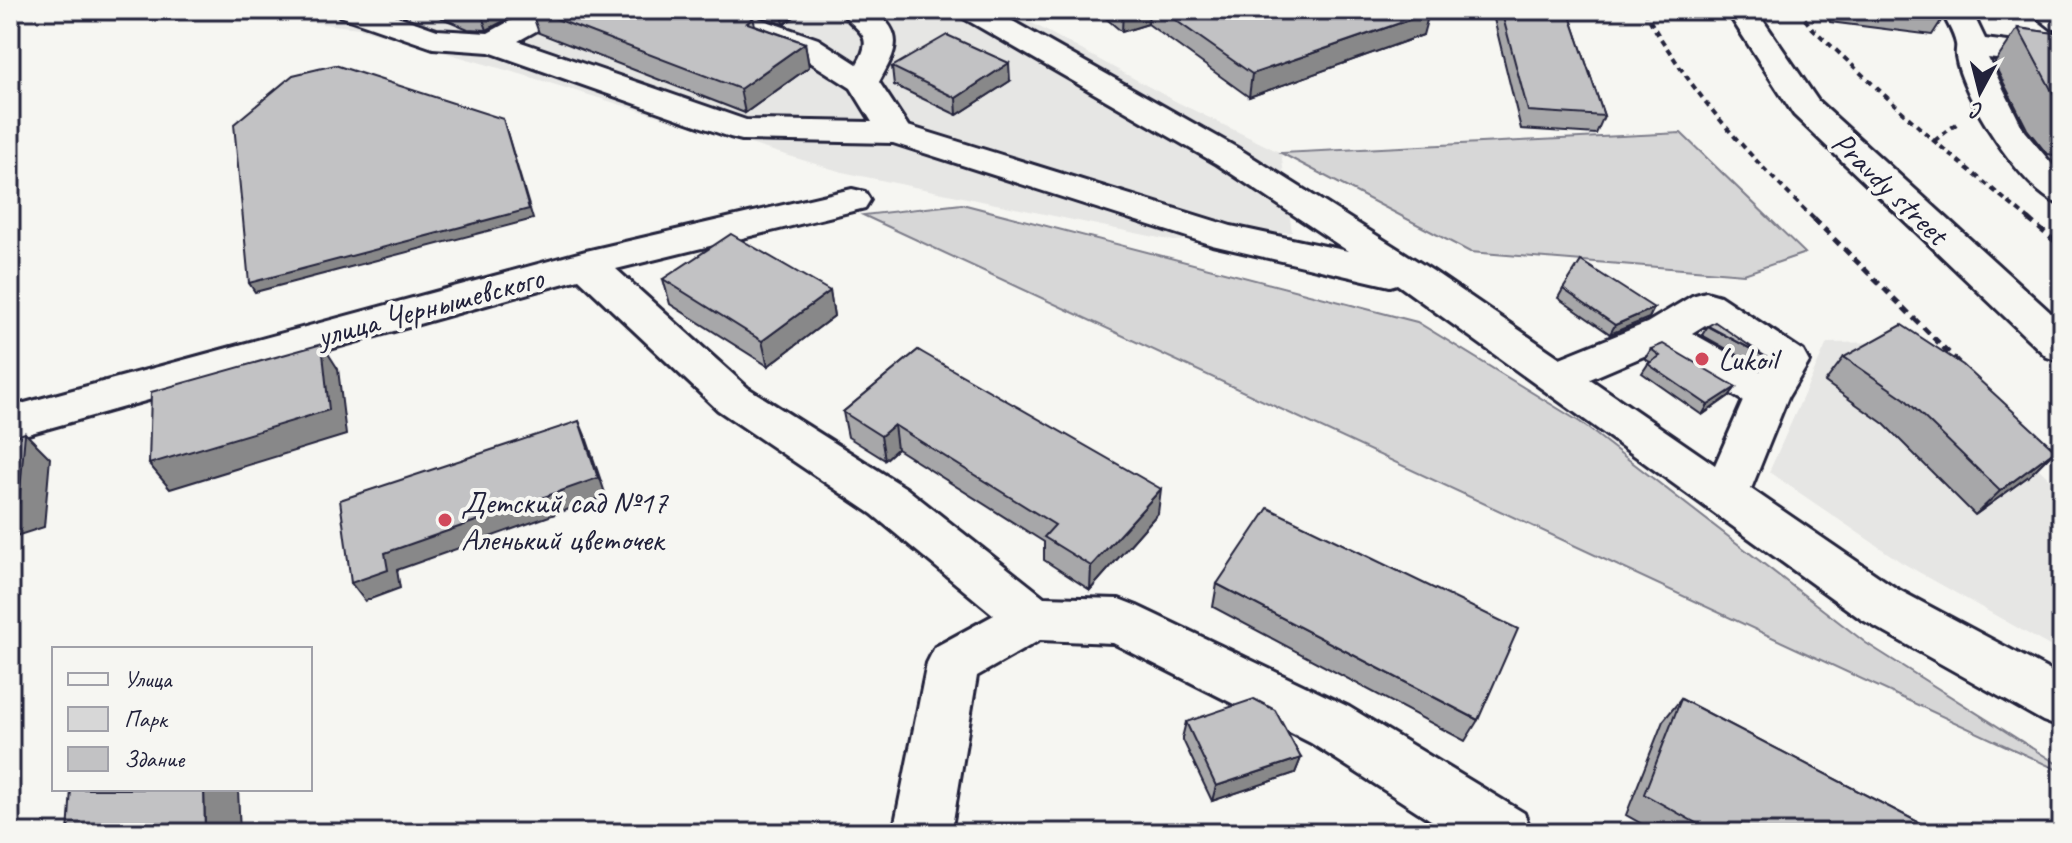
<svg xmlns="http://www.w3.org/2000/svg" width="2072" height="843" font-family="Caveat,sans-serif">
  <rect width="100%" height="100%" fill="#f6f6f2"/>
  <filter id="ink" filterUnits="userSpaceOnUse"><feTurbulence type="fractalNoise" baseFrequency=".0125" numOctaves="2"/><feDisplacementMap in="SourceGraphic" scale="16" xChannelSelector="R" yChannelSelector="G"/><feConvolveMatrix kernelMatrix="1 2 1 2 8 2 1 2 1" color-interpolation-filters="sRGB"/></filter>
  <g filter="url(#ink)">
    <path fill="#e6e6e4" d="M203,10H1008L1177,102L1281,153L1292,232L1174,241L842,172L520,74L359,28Z
      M1896,342L1991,420L2062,492V653L1901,562L1769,472L1827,343Z"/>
    <path fill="#d7d7d7" stroke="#7c7c89" stroke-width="2" d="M1681,133L1805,253L1744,274L1470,252L1281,153Z
      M962,204L1417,322L1580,422L1866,643L2062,767V772L863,215Z"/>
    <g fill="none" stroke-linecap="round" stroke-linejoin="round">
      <defs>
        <path id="minor" d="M336,10H380L437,30L488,33L530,10H567L563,16L518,41L746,120L872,122L851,88L796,53L696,16L692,10H735L818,39L857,64C876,32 856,33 840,10H874C906,35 896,51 879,82L908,126L1231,226L1348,251L1217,164L960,16L956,10H993L1241,150L1433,271L1560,358L1647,323L1692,296L1706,292L1720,296L1803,351L1809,362L1788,397L1751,489L1897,589L2062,677V728L2043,721L1861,619L1397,284L1390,286L1212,245L893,143L742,140L730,137L489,52L433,48L340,16ZM1705,325L1764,366L1760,371L1692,333ZM1658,350L1743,401L1715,465L1590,379Z
          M1941,10H1971L1985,39L2062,49V67L1988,58L2024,131L2062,176V205C2024,195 1961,95 1956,56C1955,52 1957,48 1956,44C1954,33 1946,21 1941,10Z
          M2028,10H2062V31L2051,28Z
          M852,189L865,192L870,200L865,208L616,269L748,388L906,488L1044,597L1119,599L1137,606L1349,707L1524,813L1532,833H1451L1311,743L1113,643L1040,640L977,676L951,833H893L927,663L935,647L994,615L872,514L718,410L579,279L10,439V407L586,251Z"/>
        <path id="major" d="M1726,10H1756L1818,101L2062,323V362L2047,357L1794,115Z"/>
      </defs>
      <use href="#minor" stroke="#22223b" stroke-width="6"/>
      <use href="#major" stroke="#22223b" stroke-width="6"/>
      <path stroke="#22223b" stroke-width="4" stroke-dasharray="6 5" stroke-linecap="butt" d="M1645,10C1653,29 1666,46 1677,63C1717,122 1765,171 1816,221
        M1798,10L1811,27L1934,141L2031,221
        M1934,141L1959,122"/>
      <path stroke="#22223b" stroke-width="5" stroke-dasharray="8 6" stroke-linecap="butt" d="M1814,219L1960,364
        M2028,219L2062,247
        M2048,448L2062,461"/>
      <use href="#minor" fill="#f6f6f2" fill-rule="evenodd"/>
      <use href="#major" fill="#f6f6f2" fill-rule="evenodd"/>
    </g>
    <path fill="#a7a7a9" stroke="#22223b" stroke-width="2" d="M423,10H524L487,30L468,29Z
      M531,10H730L753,18L755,25L805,43L809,67L745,113L539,33Z
      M737,10H804L784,24Z
      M1096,10H1424L1423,35L1249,97L1148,24L1122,32Z
      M1494,10H1568L1604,116L1596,134L1521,129L1493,15Z
      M1826,10H1948L1932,35L1830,22Z
      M2018,28L2062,34V156L2047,154L2027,129L1994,64Z
      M892,67L1010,81L957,115L894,85Z
      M663,279L830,291L834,316L768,366L670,304Z
      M1563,289L1654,308L1649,318L1610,334L1558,298Z
      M1708,326L1766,357L1759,367L1702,335Z
      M1651,349L1736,387L1729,396L1702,415L1642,373L1648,364L1650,362L1645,359Z
      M918,350L1158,513L1090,590L1044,560V542L897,449L885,460L848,437L843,412Z
      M1844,357L2055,450L2030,475L1975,515L1884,424L1825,382Z
      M1217,584L1478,720L1465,741L1213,607Z
      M1681,699L1939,833H1658L1626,815L1663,721Z
      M1186,722L1301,758L1295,773L1212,801L1182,738Z"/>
    <path fill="#888889" stroke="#22223b" stroke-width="2" d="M480,10H524L487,30Z
      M781,10H804L784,24Z
      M1123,10H1149L1148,24L1122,32Z
      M1429,13L1423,35L1249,97L1252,74Z
      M805,43L809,67L745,113L740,89Z
      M1009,63L1010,81L957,115L956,98Z
      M503,119L533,219L255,292L249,283Z
      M830,291L834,316L768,366L762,341Z
      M1654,308L1649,318L1610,334L1615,325Z
      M322,344L338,369L346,435L170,489L149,464Z
      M1736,387L1729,396L1702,415L1708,405Z
      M579,421L587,440L606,496L397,570L400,588L365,601L351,583L385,553Z
      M894,425L897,449L885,460L881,436Z
      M25,433L50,458L44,527L10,538V506Z
      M2055,450L2030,475L1975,515L2000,491Z
      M1161,489L1158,513L1090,590L1091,566Z
      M1301,758L1295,773L1212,801L1216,786Z
      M204,789H238L240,833H205Z"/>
    <path fill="#c2c2c4" stroke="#22223b" stroke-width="2" d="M533,10H730L753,18L747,23L805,43L740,89Z
      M1161,10H1424L1429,13L1252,74Z
      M1501,10H1568L1604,116L1528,111Z
      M2018,28L2062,34V103L2053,93Z
      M947,35L1009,63L956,98L892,67Z
      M335,65L503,119L529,209L249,283L234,124L293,75Z
      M731,234L830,291L762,341L663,279Z
      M1581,261L1654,308L1615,325L1563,289Z
      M1715,322L1766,357L1708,326Z
      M1902,325L1963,365L2055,450L2000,491L1905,399L1844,357Z
      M322,344L329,410L149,464L151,392Z
      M1663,344L1736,387L1708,405L1648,364L1660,356L1651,349Z
      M918,350L1161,489L1091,566L1044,537L1055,525L894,425L881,436L843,412Z
      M579,421L598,478L385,553L388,570L351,583L340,500Z
      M25,433L19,503L10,506V438Z
      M1268,508L1518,629L1478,720L1217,584Z
      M1254,699L1275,710L1301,758L1216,786L1186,722Z
      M1681,699L1939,833H1714L1644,794Z
      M71,789H204L205,833H68Z"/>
  </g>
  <g fill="#d1495b" stroke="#f6f6f2" stroke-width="3">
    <circle cx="1702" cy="359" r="8"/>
    <circle cx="445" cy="520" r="8"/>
  </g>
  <g text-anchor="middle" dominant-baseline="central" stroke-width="8" stroke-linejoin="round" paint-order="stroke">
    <g font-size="32" fill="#22223b" stroke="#f6f6f2">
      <text transform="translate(1890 188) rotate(44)">Pravdy street</text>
      <text transform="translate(430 307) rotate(-15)">улица Чернышевского</text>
    </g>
    <g font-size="32" fill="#22223b" stroke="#f6f6f2" text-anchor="start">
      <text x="1718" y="359">Lukoil</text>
      <text x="461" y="502">Детский сад №17<tspan x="461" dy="37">Аленький цветочек</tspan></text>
    </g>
  </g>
  <rect width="2072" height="843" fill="none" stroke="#f6f6f2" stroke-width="40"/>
  <rect x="20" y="20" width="2032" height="803" fill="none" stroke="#22223b" stroke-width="3" filter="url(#ink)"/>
  <rect x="52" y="647" width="260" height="144" fill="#f6f6f2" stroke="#a1a1a9" stroke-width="2"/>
  <rect x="68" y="673" width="40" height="12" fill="#f6f6f2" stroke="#a1a1a9" stroke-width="2"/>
  <text x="124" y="687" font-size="24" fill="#22223b">Улица</text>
  <rect x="68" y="707" width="40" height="24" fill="#d7d7d7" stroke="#a1a1a9" stroke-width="2"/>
  <text x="124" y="727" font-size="24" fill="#22223b">Парк</text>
  <rect x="68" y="747" width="40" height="24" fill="#c2c2c4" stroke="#a1a1a9" stroke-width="2"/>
  <text x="124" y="767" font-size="24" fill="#22223b">Здание</text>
  <g transform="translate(1980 92) rotate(187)" stroke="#f6f6f2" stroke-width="6" paint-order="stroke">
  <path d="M0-6L14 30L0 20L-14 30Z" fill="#22223b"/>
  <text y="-12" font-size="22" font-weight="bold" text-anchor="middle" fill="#22223b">С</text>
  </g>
</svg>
